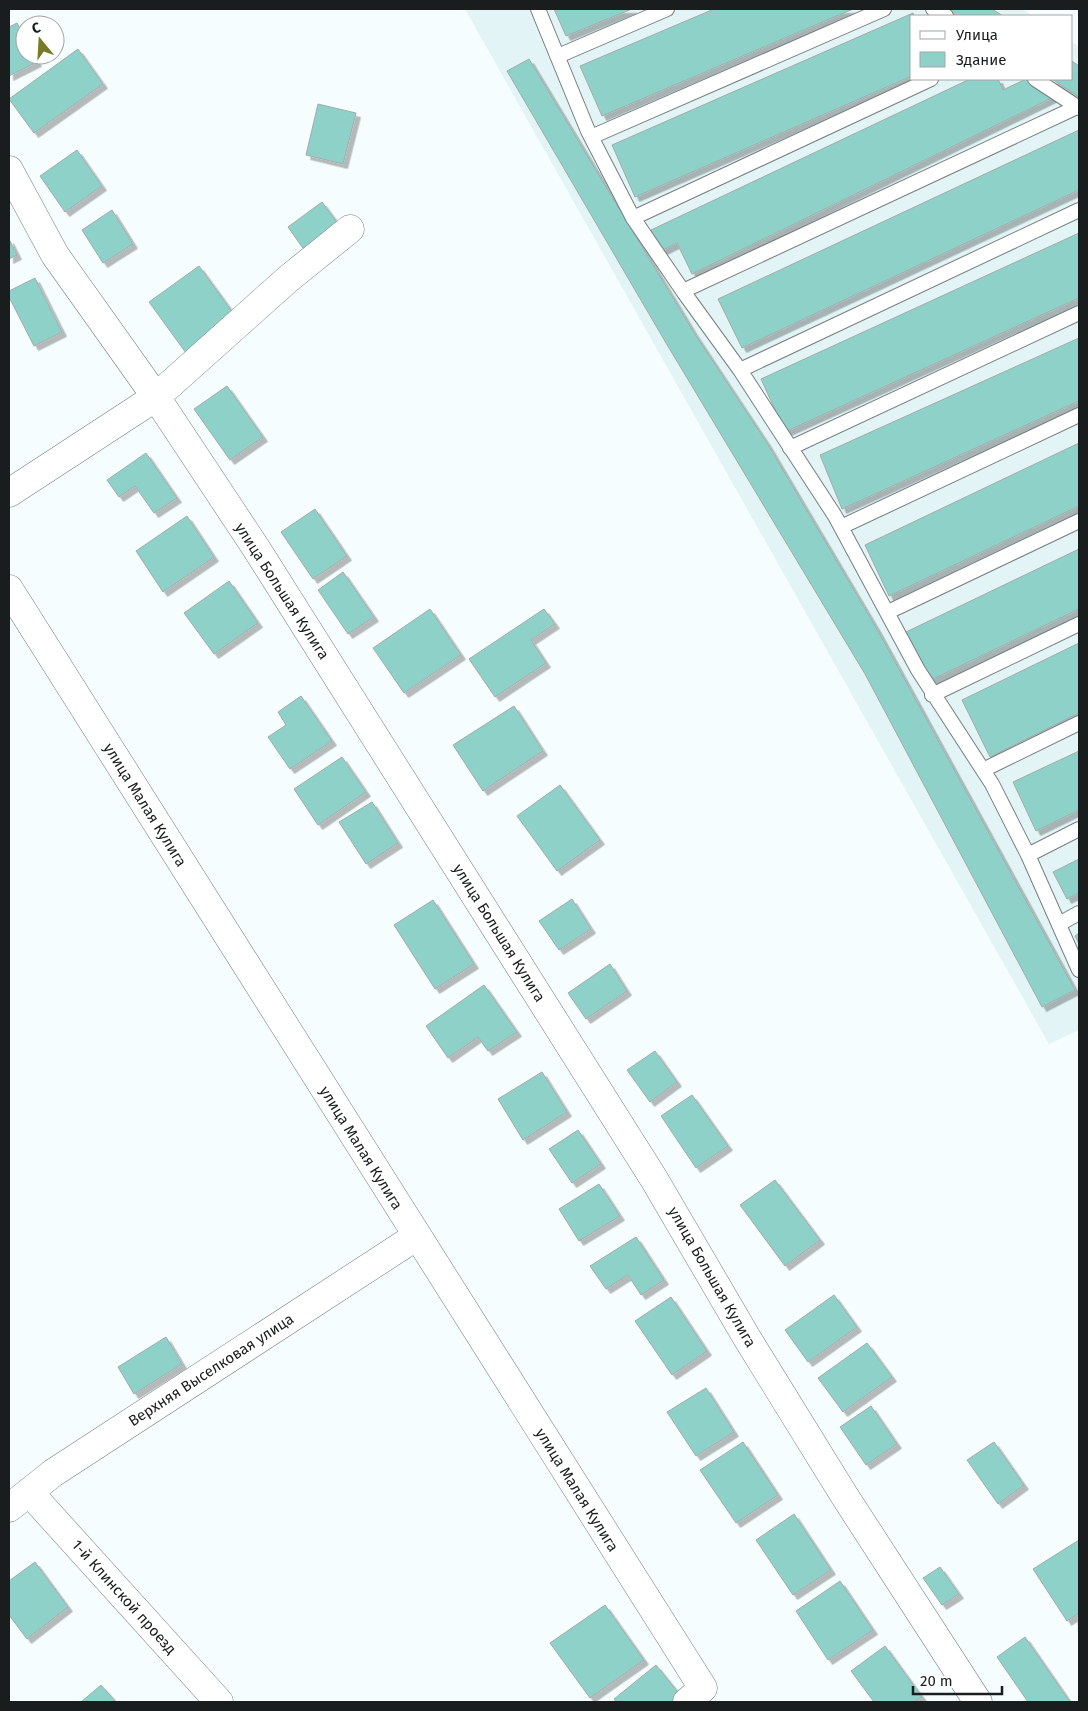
<svg xmlns="http://www.w3.org/2000/svg" width="1088" height="1711" font-family="'Fira Sans',sans-serif">
	<defs>
		<filter id="shadow"><feDropShadow dx="4.5" dy="4.5" stdDeviation="0" flood-color="#0004"/></filter>
	</defs>
	<rect width="100%" height="100%" fill="#f5fdfe"/>
	<path fill="#e2f4f6" d="M 465,9 L 1022,9 L 1033,16 L 912,16 L 912,79 L 1072,79 L 1072,42 L 1079,47 L 1079,1030 L 1049,1044 Z"/>
	<path fill="#8dd1c9" stroke="#a3abaa" filter="url(#shadow)" d="M 554,9 L 632,9 L 566,36 Z
		M 714,9 L 853,9 L 602,116 L 580,66 Z
		M 945,9 L 992,9 L 1003,16 L 957,16 Z
		M 913,13 L 914,16 L 912,16 L 912,76 L 635,197 L 612,145 Z
		M 17,23 L 25,38 L 25,55 L 33,55 L 37,62 L 9,76 L 9,27 Z
		M 78,49 L 103,84 L 34,133 L 9,99 Z
		M 529,59 L 693,331 L 767,443 L 877,629 L 1075,990 L 1042,1007 L 865,674 L 666,343 L 507,71 Z
		M 1072,61 L 1079,66 L 1079,97 L 1052,79 L 1072,79 Z
		M 970,79 L 998,79 L 1003,90 L 1026,79 L 1058,95 L 692,274 L 677,243 L 661,251 L 651,230 Z
		M 318,104 L 356,113 L 343,164 L 306,155 Z
		M 1079,130 L 1079,190 L 742,348 L 718,299 Z
		M 77,150 L 102,186 L 65,212 L 40,176 Z
		M 322,202 L 342,229 L 307,254 L 288,227 Z
		M 112,210 L 133,244 L 103,263 L 82,230 Z
		M 1079,233 L 1079,298 L 785,432 L 761,379 Z
		M 9,239 L 17,255 L 9,259 Z
		M 199,266 L 236,317 L 186,353 L 149,302 Z
		M 35,278 L 62,332 L 34,346 L 9,297 L 9,291 Z
		M 1079,338 L 1079,401 L 842,509 L 820,455 Z
		M 227,386 L 263,437 L 230,460 L 194,409 Z
		M 1079,443 L 1079,506 L 889,596 L 865,545 Z
		M 146,453 L 177,498 L 154,513 L 135,486 L 119,497 L 107,480 Z
		M 315,509 L 347,556 L 313,579 L 281,532 Z
		M 187,516 L 214,557 L 163,592 L 136,551 Z
		M 1079,549 L 1079,609 L 929,681 L 906,632 Z
		M 343,572 L 374,617 L 348,634 L 318,590 Z
		M 229,581 L 258,623 L 214,654 L 184,613 Z
		M 430,609 L 461,655 L 404,693 L 373,648 Z
		M 544,609 L 555,624 L 531,640 L 546,663 L 495,697 L 469,659 Z
		M 1079,643 L 1079,713 L 990,757 L 962,700 Z
		M 301,696 L 332,741 L 290,769 L 268,737 L 286,725 L 278,712 Z
		M 514,706 L 543,751 L 483,791 L 453,745 Z
		M 1079,751 L 1079,810 L 1036,831 L 1013,782 Z
		M 342,757 L 366,792 L 318,825 L 294,789 Z
		M 560,785 L 600,840 L 557,871 L 517,816 Z
		M 372,802 L 398,843 L 366,864 L 339,822 Z
		M 1079,859 L 1079,893 L 1067,899 L 1053,872 Z
		M 572,899 L 591,929 L 559,950 L 539,921 Z
		M 433,900 L 474,964 L 435,989 L 394,925 Z
		M 1079,933 L 1079,944 L 1075,936 Z
		M 610,964 L 627,991 L 586,1019 L 568,993 Z
		M 484,985 L 517,1032 L 488,1051 L 478,1037 L 448,1058 L 426,1026 Z
		M 655,1051 L 677,1082 L 650,1102 L 627,1070 Z
		M 542,1072 L 567,1112 L 523,1140 L 498,1099 Z
		M 692,1095 L 728,1146 L 696,1168 L 661,1116 Z
		M 578,1130 L 601,1164 L 572,1183 L 549,1149 Z
		M 775,1180 L 820,1240 L 785,1266 L 740,1205 Z
		M 599,1184 L 620,1216 L 579,1241 L 559,1209 Z
		M 636,1237 L 664,1280 L 641,1295 L 628,1275 L 606,1289 L 590,1266 Z
		M 834,1295 L 857,1327 L 808,1362 L 785,1330 Z
		M 671,1297 L 707,1351 L 672,1375 L 635,1321 Z
		M 166,1337 L 182,1364 L 134,1394 L 118,1367 Z
		M 867,1343 L 892,1377 L 843,1412 L 818,1378 Z
		M 706,1388 L 734,1432 L 696,1456 L 667,1412 Z
		M 871,1406 L 897,1444 L 866,1465 L 840,1427 Z
		M 743,1442 L 778,1495 L 736,1523 L 700,1470 Z
		M 994,1442 L 1024,1485 L 998,1504 L 967,1460 Z
		M 794,1514 L 831,1570 L 793,1595 L 756,1540 Z
		M 1079,1540 L 1079,1613 L 1067,1621 L 1033,1569 Z
		M 35,1562 L 68,1607 L 27,1639 L 9,1615 L 9,1581 Z
		M 940,1567 L 959,1594 L 942,1605 L 923,1578 Z
		M 840,1581 L 873,1630 L 828,1660 L 796,1611 Z
		M 605,1605 L 644,1660 L 590,1698 L 550,1643 Z
		M 1079,1613 L 1079,1657 L 1078,1614 Z
		M 1025,1637 L 1070,1702 L 1028,1702 L 997,1657 Z
		M 885,1646 L 922,1697 L 914,1702 L 874,1702 L 851,1671 Z
		M 656,1665 L 681,1696 L 673,1702 L 616,1702 L 614,1699 Z
		M 101,1685 L 116,1702 L 81,1702 Z"/>
	<g fill="none" stroke-linecap="round" stroke-linejoin="round">
		<g stroke="#777f7f" stroke-width="16">
			<path id="service" d="M 538,9 L 588,131 L 633,218 L 685,294 L 740,370 L 835,516 L 918,670 L 992,784 L 1028,855 L 1079,970
				M 933,9 L 946,16
				M 558,56 L 667,9
				M 1035,79 L 1079,108
				M 591,137 L 884,9
				M 633,218 L 931,79
				M 683,291 L 1077,107
				M 740,370 L 1079,210
				M 790,448 L 1079,313
				M 841,527 L 1079,415
				M 888,612 L 1079,521
				M 932,695 L 1079,624
				M 983,770 L 1079,723
				M 1028,855 L 1079,829
				M 1059,924 L 1079,913"/>
		</g>
		<g stroke="#777f7f" stroke-width="29">
			<path id="minor" d="M 9,170 L 55,255 L 156,397 L 256,548 L 654,1179 L 747,1338 L 844,1495 L 978,1702
				M 9,493 L 156,397 L 288,279 L 350,229
				M 9,589 L 703,1688 L 687,1702
				M 29,1492 L 219,1702
				M 9,1508 L 53,1473 L 417,1236"/>
		</g>
		<use href="#service" stroke="#fff" stroke-width="14"/>
		<use href="#minor" stroke="#fff" stroke-width="28"/>
	</g>
	<g text-anchor="middle" dominant-baseline="central" stroke-width="4" stroke-linejoin="round" paint-order="stroke">
		<g font-size="15" fill="#1a1d1d" stroke="#fff">
			<text transform="translate(282 591) rotate(57)">улица Большая Кулига</text>
			<text transform="translate(145 805) rotate(58)">улица Малая Кулига</text>
			<text transform="translate(499 933) rotate(58)">улица Большая Кулига</text>
			<text transform="translate(361 1148) rotate(58)">улица Малая Кулига</text>
			<text transform="translate(712 1277) rotate(60)">улица Большая Кулига</text>
			<text transform="translate(211 1370) rotate(-33)">Верхняя Выселковая улица</text>
			<text transform="translate(577 1490) rotate(58)">улица Малая Кулига</text>
			<text transform="translate(124 1597) rotate(48)">1-й Клинской проезд</text>
		</g>
	</g>
	<rect width="1088" height="1711" fill="none" stroke="#1a1d1d" stroke-width="20"/>
	<rect x="910" y="15" width="162" height="65" fill="#ffffff" stroke="#a3a5a5"/>
	<rect x="920" y="31" width="25" height="8" fill="#ffffff" stroke="#a3a5a5"/>
	<text x="956" y="40" font-size="15" fill="#1a1d1d">Улица</text>
	<rect x="920" y="52" width="25" height="15" fill="#8dd1c9" stroke="#a3a5a5"/>
	<text x="956" y="65" font-size="15" fill="#1a1d1d">Здание</text>
	<g transform="translate(40 40) rotate(342)"><circle r="24" fill="#ffffff" stroke="#a3a5a5"/>
	<path d="M0-4L9 19L0 12L-9 19Z" fill="#787b25"/>
	<text y="-8" font-size="14" font-weight="bold" text-anchor="middle" fill="#1a1d1d">С</text>
	</g>
	<path d="M913 1686v8h89v-8" fill="none" stroke="#1a1d1d" stroke-width="2.5"/>
	<text x="920" y="1686" font-size="15" fill="#1a1d1d" stroke="#ffffff" stroke-width="4" paint-order="stroke">20 m</text>
</svg>
